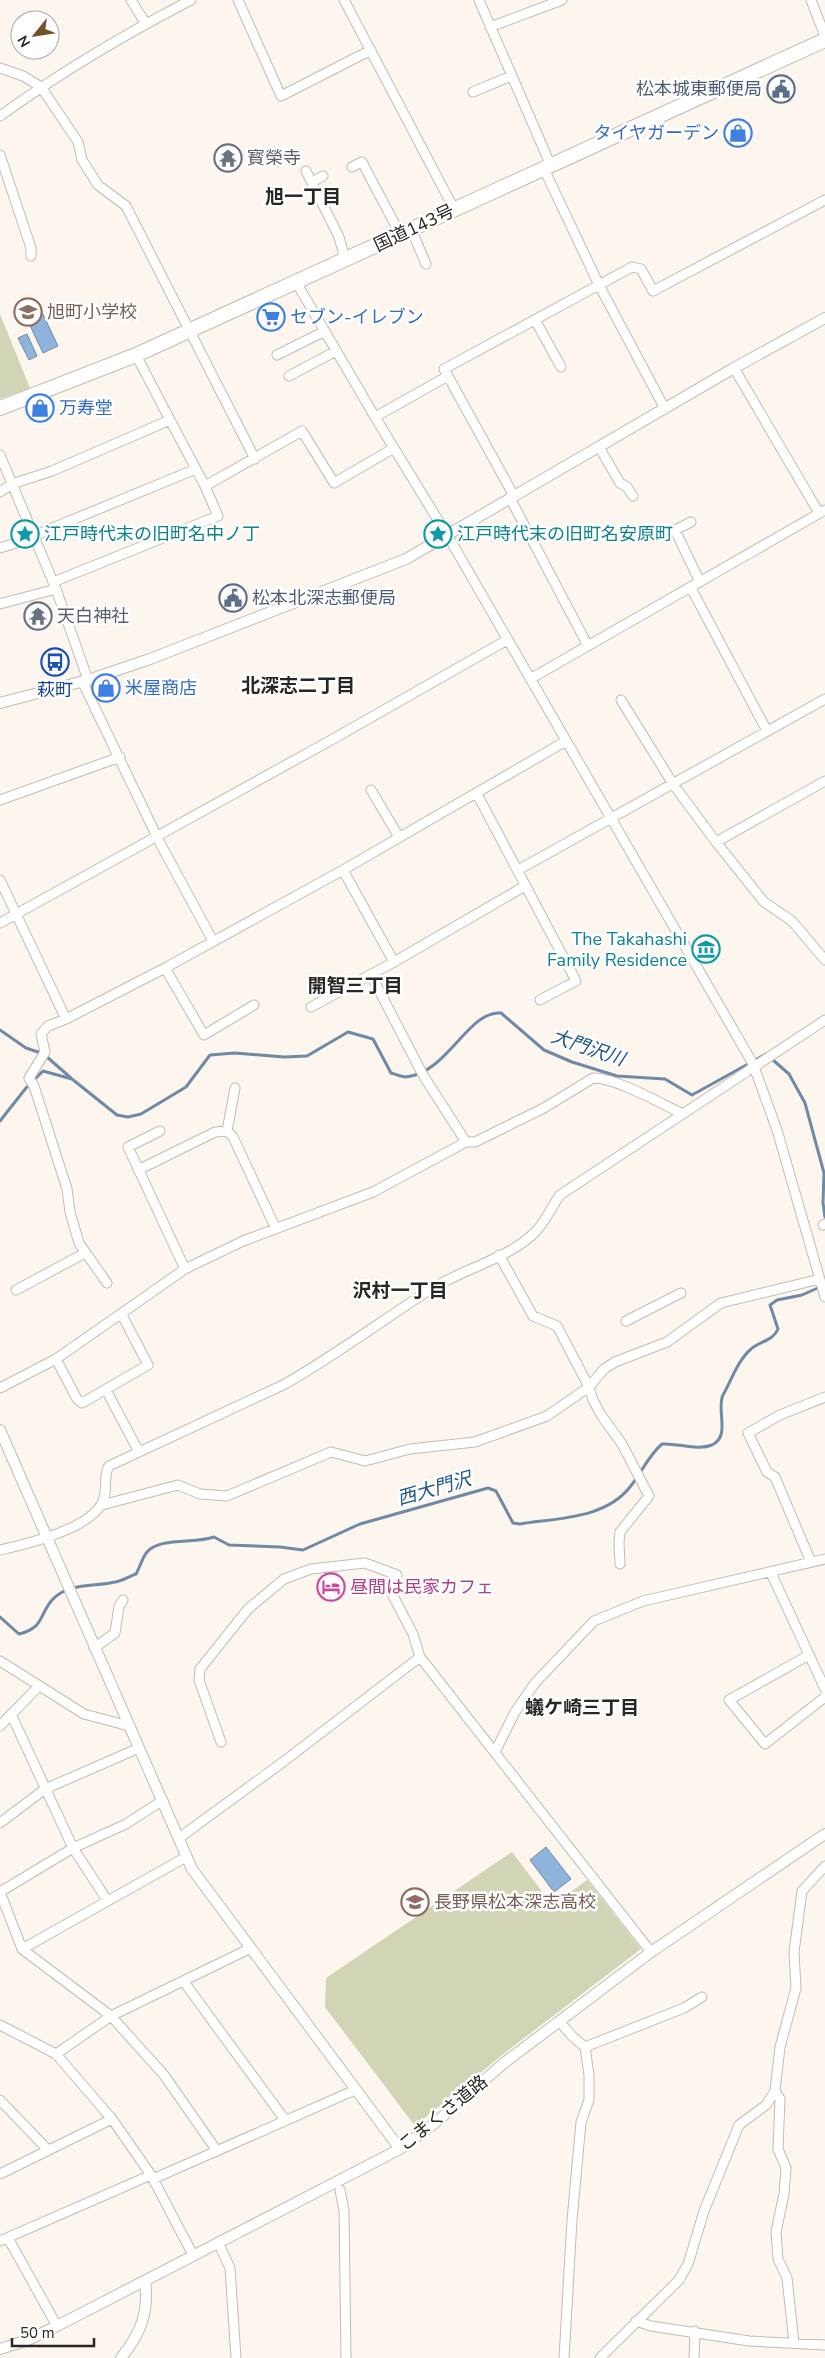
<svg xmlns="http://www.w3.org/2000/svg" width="825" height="2358" font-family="'Nunito Sans','Noto Sans JP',sans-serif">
	<rect width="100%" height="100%" fill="#fcf6ee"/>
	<path fill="#d1d5b5" d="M 0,314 L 30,388 L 0,399 Z
		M 512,1852 L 550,1902 L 558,1901 L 587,1880 L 641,1949 L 511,2048 L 415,2126 L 325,2007 L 326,1978 Z"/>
	<path fill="#8eb4dc" stroke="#708aa5" d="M 41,310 L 58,346 L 43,353 L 26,317 Z
		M 27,334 L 37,356 L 29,360 L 18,338 Z
		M 546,1847 L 571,1879 L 554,1892 L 530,1860 Z"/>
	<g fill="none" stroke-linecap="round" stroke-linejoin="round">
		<path stroke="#708aa5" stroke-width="3" d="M 0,1030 L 26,1048 L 41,1053
			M 47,1057 L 71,1078
			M 0,1121 L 26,1088 L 43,1071 L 72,1079 L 117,1115 L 128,1117 L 141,1114 L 186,1087 L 210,1055 L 235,1053 L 284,1057 L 307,1056 L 348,1032 L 373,1039 L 391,1073 C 395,1074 401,1077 406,1077 C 448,1073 468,1010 501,1013 L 544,1050 L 572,1062 L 617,1076 L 665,1079 L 692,1095 L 766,1054 L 789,1074 L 805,1103 L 824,1173 L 823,1203 L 825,1217
			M 0,1617 L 19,1634 C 44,1628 39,1615 52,1600 C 69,1582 94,1587 115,1582 C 122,1581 130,1576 136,1574 C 140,1567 142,1558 147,1552 C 160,1537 195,1544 214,1537 L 229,1545 L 280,1547 L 303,1550 L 360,1524 L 488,1488 L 496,1491 L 513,1523 L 520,1524 C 557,1518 605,1519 630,1487 C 642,1472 648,1456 662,1444 C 678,1443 698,1451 712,1445 C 731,1436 716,1410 723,1395 C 731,1381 738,1360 751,1349 C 760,1341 773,1341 778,1329 L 770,1305 L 777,1300 L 802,1295 L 820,1287"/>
		<g stroke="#c2bcb4" stroke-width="11">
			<path id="minor" d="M 131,0 L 146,24
				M 238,0 L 281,96 L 371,50
				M 344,0 L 454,209
				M 479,0 L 551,166
				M 811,0 L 825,36
				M 490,27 L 562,0
				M 0,68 L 23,76 L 41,87 L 78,142 L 82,160 L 98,185 L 126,206 L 255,459
				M 473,92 L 511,76
				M 0,116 C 60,73 125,34 191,0
				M 0,155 L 31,248 L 31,256
				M 352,167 L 362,162 L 400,234
				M 544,169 L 599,285 L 665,409
				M 306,171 L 339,237 L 345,259
				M 312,182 L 323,176
				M 411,229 L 426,264
				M 296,282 L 375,417 L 452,543 L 753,1064 L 777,1130 L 825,1297
				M 535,320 L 561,367
				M 277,355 L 325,331
				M 734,368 L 819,513
				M 289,376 L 336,351
				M 375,417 L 448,376
				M 599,447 L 620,483 L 627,487 L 633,496
				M 0,455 L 56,589 L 88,680
				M 205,486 L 302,431 L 334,483 L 394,448
				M 0,492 L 12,484 L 52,471 L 170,420 L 136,355
				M 514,496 L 444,369 L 632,267 L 641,269 L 653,291 L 825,200
				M 510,498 L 588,646
				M 691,522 L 675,530 L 700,582
				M 0,548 L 16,543 L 196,469
				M 53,582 L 218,516 L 205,486 L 170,420
				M 691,588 L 767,731
				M 0,604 L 56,589
				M 530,679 L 825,510
				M 82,681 L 160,843 L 213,941
				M 621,700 L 673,784 L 716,842 L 764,902 L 792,921 L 825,960
				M 371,790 L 399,837
				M 477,794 L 576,981 L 540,1000
				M 0,800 L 120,757
				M 716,842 L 825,781
				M 343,870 L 394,962
				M 518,870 L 825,699
				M 0,880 L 66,1019 L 165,968 L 343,870 L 566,741
				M 0,923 L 333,739 L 507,640
				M 165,968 L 204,1035 L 254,1005
				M 371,975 L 423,1075 L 466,1142
				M 311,1007 L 394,962 L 525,886
				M 66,1019 L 48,1026 L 41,1034 L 45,1052 L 29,1078 L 34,1086 L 67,1189 L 70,1212 L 79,1243 L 107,1283
				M 160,1131 L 128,1147 L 185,1269
				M 227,1131 L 235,1088
				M 138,1170 L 215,1132 L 227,1131 L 233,1137 L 276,1229
				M 823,1225 L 825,1224
				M 499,1255 L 533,1316 L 557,1326 L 589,1387 L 593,1400 L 601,1415 L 622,1444 L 649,1496 L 620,1532 L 619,1543 L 620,1564
				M 16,1290 L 85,1253
				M 626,1321 L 681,1293
				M 56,1359 L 77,1399 L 82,1403 L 148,1365 L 122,1315
				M 0,1388 L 56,1359 L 185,1269 L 243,1241 L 373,1192 L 466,1142 L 475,1142 L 544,1108 L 593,1078 C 614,1077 660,1103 681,1113
				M 106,1390 L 139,1452
				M 102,1505 L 178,1485 L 200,1494 L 227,1496 L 331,1452 L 365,1461 L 410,1449 L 475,1442 L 547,1416 L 589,1387 L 604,1369 L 615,1362 L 667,1342 L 721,1303 L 820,1279
				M 0,1550 C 27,1544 89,1529 102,1503 C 109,1491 102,1478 109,1466 L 285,1384 C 334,1356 380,1322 428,1291 C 459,1270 512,1258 537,1230 C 546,1220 552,1206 560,1195 L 825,1020
				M 811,1562 L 775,1477 L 767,1472 L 748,1433 L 780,1415 L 825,1397
				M 771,1573 L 825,1689
				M 94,1648 L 115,1633 L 119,1606 L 123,1600
				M 809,1655 L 729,1700 L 765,1744 L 825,1697
				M 0,1661 L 84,1714 L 129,1726
				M 11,1714 L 73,1848 L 107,1900
				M 0,1726 L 38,1687
				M 221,1742 L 199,1680 L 200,1669 L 248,1609 L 284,1579 L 311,1569 L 365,1563 L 397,1575 L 391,1592 L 413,1634 L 420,1657 L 651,1952
				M 495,1752 L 515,1712 L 535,1683 L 594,1621 L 643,1601 L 825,1559
				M 0,1823 L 45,1789 L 139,1748
				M 179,1838 L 283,1762 L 420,1657
				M 0,1892 L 22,1949 L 111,2016 L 164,2075 L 217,2151
				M 0,1892 L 73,1848 L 126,1824 L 163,1800
				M 22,1949 L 186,1857
				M 184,1982 L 285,2120
				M 559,2021 L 573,2037 L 585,2047 L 589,2075 L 589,2100 L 581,2122 L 572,2220 L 564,2358
				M 0,2025 L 56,2054 L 112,2119 L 151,2175 L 193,2255
				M 585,2047 L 684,2008 L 702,1997
				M 56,2054 L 111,2016 L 251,1948
				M 775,2091 L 780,2099 L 778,2149 L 786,2168 L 784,2194 L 776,2232 L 778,2259 L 787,2278 L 794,2343
				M 0,2100 L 48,2150
				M 0,2174 L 112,2119
				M 153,2179 L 355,2090
				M 340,2190 L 344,2211 L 346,2358
				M 8,2238 L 57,2326
				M 0,2241 L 151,2175
				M 218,2242 L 230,2268 L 236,2358
				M 636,2321 L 651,2326 L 749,2341 L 825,2345
				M 600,2358 L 679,2280 L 688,2264 L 704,2211 L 739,2125 L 766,2105 L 775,2091 L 780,2047 L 796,1988 L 794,1952 L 802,1891 L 825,1866
				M 694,2358 L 695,2331"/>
		</g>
		<g stroke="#c2bcb4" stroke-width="12">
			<path id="tertiary" d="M 0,703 L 88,680 L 150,659 L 406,559 L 734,368 L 825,318
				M 0,1430 L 192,1869 L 400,2149
				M 0,2349 L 28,2340 L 57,2326 L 400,2149 L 435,2123 L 504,2063 L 651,1952 L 825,1834
				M 121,2358 C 141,2333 149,2313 145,2281"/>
		</g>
		<g stroke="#c2bcb4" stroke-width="16">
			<path id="trunk" d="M 0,408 L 136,355 L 825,40"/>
		</g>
		<use href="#minor" stroke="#fff" stroke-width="9"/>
		<use href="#tertiary" stroke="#fff" stroke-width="10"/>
		<use href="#trunk" stroke="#fff" stroke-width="14"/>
	</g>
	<defs>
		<g id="civic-ring" transform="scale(1.4375)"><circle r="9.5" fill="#fff" stroke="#5c6f8a" stroke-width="1.5"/><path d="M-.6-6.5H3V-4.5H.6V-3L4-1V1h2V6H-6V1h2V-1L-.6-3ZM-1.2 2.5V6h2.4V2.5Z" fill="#5c6f8a"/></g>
		<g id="shop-ring" transform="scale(1.4375)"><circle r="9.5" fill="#fff" stroke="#3f7fe0" stroke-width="1.5"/><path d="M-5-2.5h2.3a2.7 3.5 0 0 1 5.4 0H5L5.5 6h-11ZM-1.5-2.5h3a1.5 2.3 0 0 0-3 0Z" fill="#3f7fe0"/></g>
		<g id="temple-ring" transform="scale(1.4375)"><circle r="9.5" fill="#fff" stroke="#6b7280" stroke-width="1.5"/><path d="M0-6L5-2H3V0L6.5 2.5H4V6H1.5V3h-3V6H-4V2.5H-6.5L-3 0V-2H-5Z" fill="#6b7280"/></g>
		<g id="school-ring" transform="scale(1.4375)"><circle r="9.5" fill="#fff" stroke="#8d6e63" stroke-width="1.5"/><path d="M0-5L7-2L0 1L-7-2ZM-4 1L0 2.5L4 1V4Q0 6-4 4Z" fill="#8d6e63"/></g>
		<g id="supermarket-ring" transform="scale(1.4375)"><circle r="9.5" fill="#fff" stroke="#3f7fe0" stroke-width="1.5"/><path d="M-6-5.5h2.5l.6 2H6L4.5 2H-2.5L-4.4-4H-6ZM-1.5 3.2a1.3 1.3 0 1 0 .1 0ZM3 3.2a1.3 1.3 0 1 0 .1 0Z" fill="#3f7fe0"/></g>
		<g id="sight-ring" transform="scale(1.4375)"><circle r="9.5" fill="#fff" stroke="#0f9aa8" stroke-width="1.5"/><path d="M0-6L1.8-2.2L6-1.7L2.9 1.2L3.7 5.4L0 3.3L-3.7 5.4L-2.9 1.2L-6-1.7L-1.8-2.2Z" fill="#0f9aa8"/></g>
		<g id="bus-ring" transform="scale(1.4375)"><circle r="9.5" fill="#fff" stroke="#1a4fb4" stroke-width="1.5"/><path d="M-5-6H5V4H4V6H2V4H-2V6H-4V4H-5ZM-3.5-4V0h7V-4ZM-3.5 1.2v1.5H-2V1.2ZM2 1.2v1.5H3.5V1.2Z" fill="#1a4fb4"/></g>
		<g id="museum-ring" transform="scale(1.4375)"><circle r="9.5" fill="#fff" stroke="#0f9aa8" stroke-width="1.5"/><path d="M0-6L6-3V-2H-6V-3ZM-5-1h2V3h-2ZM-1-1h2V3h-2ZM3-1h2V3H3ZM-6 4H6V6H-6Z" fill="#0f9aa8"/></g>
		<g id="hotel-ring" transform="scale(1.4375)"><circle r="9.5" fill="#fff" stroke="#d1479c" stroke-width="1.5"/><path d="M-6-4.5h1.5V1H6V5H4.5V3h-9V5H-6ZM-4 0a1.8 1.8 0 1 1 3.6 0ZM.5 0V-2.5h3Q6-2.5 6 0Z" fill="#d1479c"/></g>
	</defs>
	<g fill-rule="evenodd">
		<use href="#civic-ring" x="781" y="89"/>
		<use href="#shop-ring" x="738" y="133"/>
		<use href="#temple-ring" x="228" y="158"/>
		<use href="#school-ring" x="28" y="312"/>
		<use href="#supermarket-ring" x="271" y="317"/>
		<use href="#shop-ring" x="40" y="408"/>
		<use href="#sight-ring" x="25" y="534"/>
		<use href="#sight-ring" x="438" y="534"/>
		<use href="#civic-ring" x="233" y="598"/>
		<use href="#temple-ring" x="38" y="616"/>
		<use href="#bus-ring" x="55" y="662"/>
		<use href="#shop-ring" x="106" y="688"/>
		<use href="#museum-ring" x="706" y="949"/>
		<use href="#hotel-ring" x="331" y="1587"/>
		<use href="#school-ring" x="415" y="1902"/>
	</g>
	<g text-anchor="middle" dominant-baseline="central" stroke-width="5" stroke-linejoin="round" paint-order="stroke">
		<g font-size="18" fill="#4e5e75" stroke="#fff" text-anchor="end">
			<text x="762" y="89">松本城東郵便局</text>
			<text x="252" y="598" text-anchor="start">松本北深志郵便局</text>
		</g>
		<g font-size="18" fill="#366cbe" stroke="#fff" text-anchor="start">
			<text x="719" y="133" text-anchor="end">タイヤガーデン</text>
			<text x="290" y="317">セブン-イレブン</text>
			<text x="59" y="408">万寿堂</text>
			<text x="125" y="688">米屋商店</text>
		</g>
		<g font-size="18" fill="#5b616d" stroke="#fff" text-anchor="start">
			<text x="247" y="158">寳榮寺</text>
			<text x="57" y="616">天白神社</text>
		</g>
		<g font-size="18" fill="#292724" stroke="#fff">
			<text transform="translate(414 228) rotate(-25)">国道143号</text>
			<text transform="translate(443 2113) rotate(-39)">こまくさ道路</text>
		</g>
		<g font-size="18" fill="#785e54" stroke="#fff" text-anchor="start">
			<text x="47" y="312">旭町小学校</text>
			<text x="434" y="1902">長野県松本深志高校</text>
		</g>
		<g font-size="18" fill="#0d838f" stroke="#fff" text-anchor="start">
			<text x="44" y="534">江戸時代末の旧町名中ノ丁</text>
			<text x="457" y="534">江戸時代末の旧町名安原町</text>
			<text x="687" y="939" text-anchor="end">The Takahashi<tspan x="687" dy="21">Family Residence</tspan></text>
		</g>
		<g font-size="18" fill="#164399" stroke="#fff">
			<text x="55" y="690">萩町</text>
		</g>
		<g font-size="18" fill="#b23c85" stroke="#fff" text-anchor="start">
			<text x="350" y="1587">昼間は民家カフェ</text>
		</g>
		<g font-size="19" font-weight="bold" fill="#292724" stroke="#fff">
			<text x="303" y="197">旭一丁目</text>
			<text x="298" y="686">北深志二丁目</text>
			<text x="355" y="986">開智三丁目</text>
			<text x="400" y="1291">沢村一丁目</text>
			<text x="582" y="1708">蟻ケ崎三丁目</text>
		</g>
		<g font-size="19" font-style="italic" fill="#22588a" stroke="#fff">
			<text transform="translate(588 1048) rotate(19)">大門沢川</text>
			<text transform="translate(434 1489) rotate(-16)">西大門沢</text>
		</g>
	</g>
	<g transform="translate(35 35) rotate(240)"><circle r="24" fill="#ffffff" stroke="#a9a9a7"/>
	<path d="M0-4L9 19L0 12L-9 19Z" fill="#735129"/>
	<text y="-8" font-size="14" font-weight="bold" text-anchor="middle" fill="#292724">N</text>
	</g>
	<path d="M12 2338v8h82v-8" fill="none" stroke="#292724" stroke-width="2.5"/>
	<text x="20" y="2338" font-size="15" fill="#292724" stroke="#ffffff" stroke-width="4" paint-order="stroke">50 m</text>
</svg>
